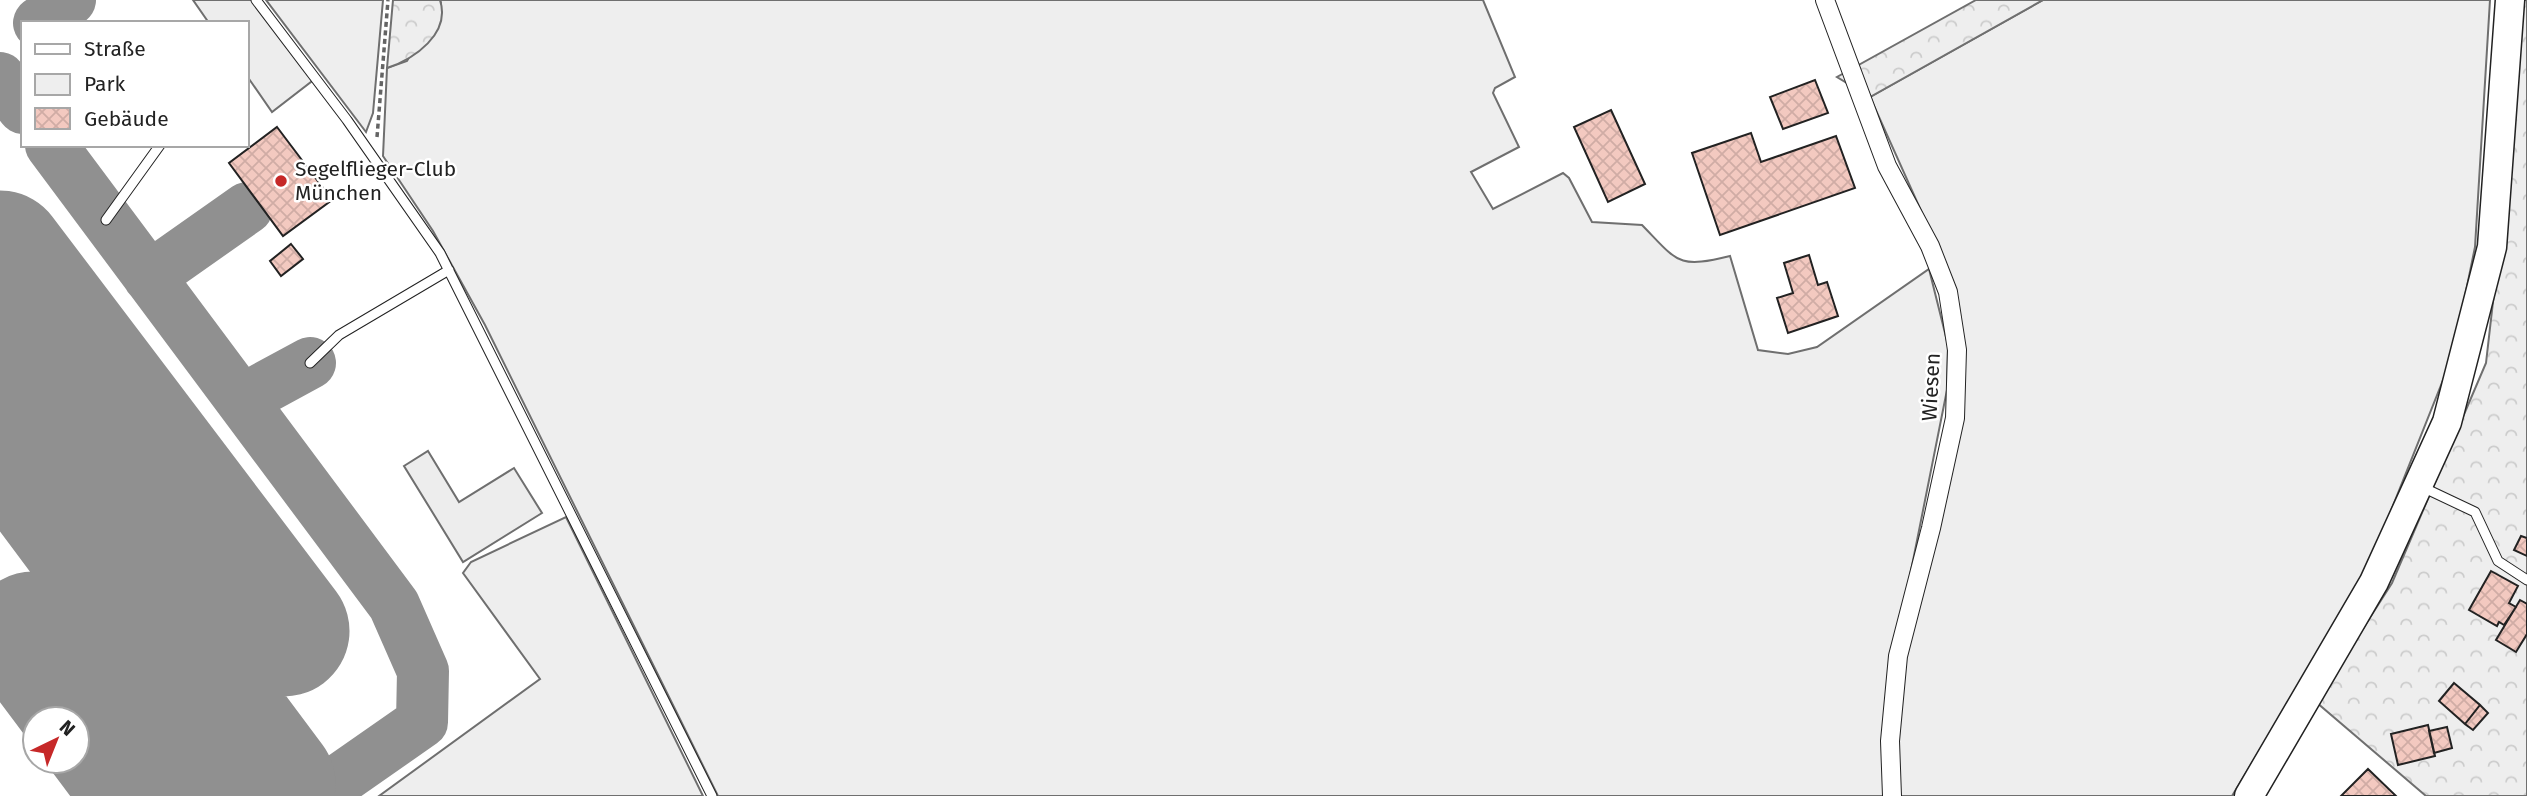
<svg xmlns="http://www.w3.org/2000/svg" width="2527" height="796" font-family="'Fira Sans',sans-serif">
	<defs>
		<pattern id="forest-crowns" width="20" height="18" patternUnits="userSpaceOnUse" patternTransform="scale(1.75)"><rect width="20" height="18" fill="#eee"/><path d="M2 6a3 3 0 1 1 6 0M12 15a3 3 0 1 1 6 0" fill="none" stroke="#ccc"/></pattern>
		<pattern id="building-cross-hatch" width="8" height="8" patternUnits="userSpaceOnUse" patternTransform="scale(1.75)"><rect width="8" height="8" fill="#f3c9c0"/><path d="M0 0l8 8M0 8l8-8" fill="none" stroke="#d0aca5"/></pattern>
	</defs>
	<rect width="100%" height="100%" fill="#fff"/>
	<path fill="#eee" stroke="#6f6f6f" stroke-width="2" d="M 266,0 L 383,0 L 373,113 L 366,132 Z
		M 440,0 L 1483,0 L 1515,77 L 1495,88 L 1493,93 L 1519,147 L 1471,172 L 1493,209 L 1563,173 L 1569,178 L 1592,222 L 1642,225 C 1678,262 1677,269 1730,256 L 1758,350 L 1788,354 L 1817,347 L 1929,269 L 1948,345 L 1947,390 L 1892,666 L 1885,796 L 718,796 L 485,325 L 433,231 L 383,156 L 387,68 L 407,61 L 441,3 Z
		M 2043,0 L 2490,0 L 2475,247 L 2453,355 L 2365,576 L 2232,796 L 1897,796 L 1894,749 L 1906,657 L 1958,419 L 1936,244 L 1870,97 Z
		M 566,517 L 703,796 L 379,796 L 540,679 L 463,573 L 471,562 Z"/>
	<path fill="url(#forest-crowns)" stroke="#6f6f6f" stroke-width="2" d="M 393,0 L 440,0 C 451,34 414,59 387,68 Z
		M 1976,0 L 2043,0 L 1870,97 L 1837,77 Z
		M 2523,0 L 2527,0 L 2527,796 L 2426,796 L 2316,702 L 2392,583 L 2486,363 L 2511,144 Z"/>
	<path fill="#ededed" stroke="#6f6f6f" stroke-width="2" d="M 193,0 L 256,0 L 316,78 L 272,112 L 247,76 L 247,23 L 209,23 Z
		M 428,451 L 459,502 L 514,468 L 542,513 L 463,562 L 404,466 Z"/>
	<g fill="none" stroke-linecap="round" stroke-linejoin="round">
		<path stroke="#909090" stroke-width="52" d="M 39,23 L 70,0
			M 0,78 L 23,108
			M 51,145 L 394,605 L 423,671 L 422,722 L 316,796
			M 149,277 L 247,208
			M 242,400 L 310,363
			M 270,784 L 282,796"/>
		<path stroke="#909090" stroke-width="131" d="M 0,256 L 284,631
			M 0,422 L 270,784
			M 33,637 L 152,796"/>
	</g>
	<path fill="url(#building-cross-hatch)" stroke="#222" stroke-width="2" d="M 1815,80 L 1828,113 L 1783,129 L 1770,97 Z
		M 1611,110 L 1645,184 L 1608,202 L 1574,127 Z
		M 277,127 L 332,200 L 283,236 L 229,163 Z
		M 1751,133 L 1761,162 L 1836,136 L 1855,188 L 1720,235 L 1692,153 Z
		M 291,244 L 303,259 L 281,276 L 270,261 Z
		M 1809,255 L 1818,285 L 1827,282 L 1838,316 L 1788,333 L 1777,298 L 1793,293 L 1784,263 Z
		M 2521,536 L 2527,538 L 2527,556 L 2514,550 Z
		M 2491,571 L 2518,586 L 2509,603 L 2516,607 L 2504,625 L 2499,622 L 2497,626 L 2469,610 Z
		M 2520,600 L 2527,604 L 2527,634 L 2516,652 L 2496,640 Z
		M 2454,683 L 2480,705 L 2465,724 L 2439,701 Z
		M 2480,705 L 2488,713 L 2473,730 L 2465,724 Z
		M 2428,725 L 2435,756 L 2398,765 L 2391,734 Z
		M 2447,727 L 2452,748 L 2434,753 L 2429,731 Z
		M 2368,769 L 2396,796 L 2341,796 Z"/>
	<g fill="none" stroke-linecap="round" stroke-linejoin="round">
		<g stroke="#222" stroke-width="11">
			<path id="service" d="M 256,0 L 347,120 L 440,253 L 712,796
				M 106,220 L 160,145
				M 310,363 L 339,335 L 449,270
				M 2420,486 L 2475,512 L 2498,561 L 2527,580"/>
		</g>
		<g stroke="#222" stroke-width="20">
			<path id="minor" d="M 1825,0 L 1887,166 L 1930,246 L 1948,292 L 1957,350 L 1955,418 L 1931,528 L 1898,656 L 1890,741 L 1892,796"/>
		</g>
		<g stroke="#222" stroke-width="31">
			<path id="primary" d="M 2249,796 L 2374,582 L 2447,422 L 2492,247 L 2510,0"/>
		</g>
		<path stroke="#646464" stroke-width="3.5" stroke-dasharray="5 3.5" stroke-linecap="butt" d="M 377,137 L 388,0"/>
		<use href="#service" stroke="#fff" stroke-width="9"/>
		<use href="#minor" stroke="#fff" stroke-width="18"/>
		<use href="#primary" stroke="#fff" stroke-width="28"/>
	</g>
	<circle fill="#c62828" stroke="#fff" stroke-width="2.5" cx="281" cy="181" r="7"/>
	<g text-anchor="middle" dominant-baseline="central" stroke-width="5" stroke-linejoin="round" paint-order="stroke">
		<g font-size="21" fill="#222" stroke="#fff" text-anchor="start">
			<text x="295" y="169">Segelflieger-Club<tspan x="295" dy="24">München</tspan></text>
		</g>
		<g font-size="21" fill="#222" stroke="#fff">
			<text transform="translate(1931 387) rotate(-87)">Wiesen</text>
		</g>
	</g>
	<rect x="21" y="21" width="228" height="126" fill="#ffffff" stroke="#a7a7a7" stroke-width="2"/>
	<rect x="35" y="44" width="35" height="10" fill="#ffffff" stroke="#a7a7a7" stroke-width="2"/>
	<text x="84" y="56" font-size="21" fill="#222222">Straße</text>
	<rect x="35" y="74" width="35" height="21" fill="#eeeeee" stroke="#a7a7a7" stroke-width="2"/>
	<text x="84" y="91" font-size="21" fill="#222222">Park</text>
	<rect x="35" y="108" width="35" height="21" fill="url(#building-cross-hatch)" stroke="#a7a7a7" stroke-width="2"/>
	<text x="84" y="126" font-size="21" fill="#222222">Gebäude</text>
	<g transform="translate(56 740) rotate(43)"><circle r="33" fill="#ffffff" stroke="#a7a7a7" stroke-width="2"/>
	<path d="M0-5L12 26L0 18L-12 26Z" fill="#c62828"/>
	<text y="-10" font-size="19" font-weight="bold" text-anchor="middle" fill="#222222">N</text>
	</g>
</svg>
